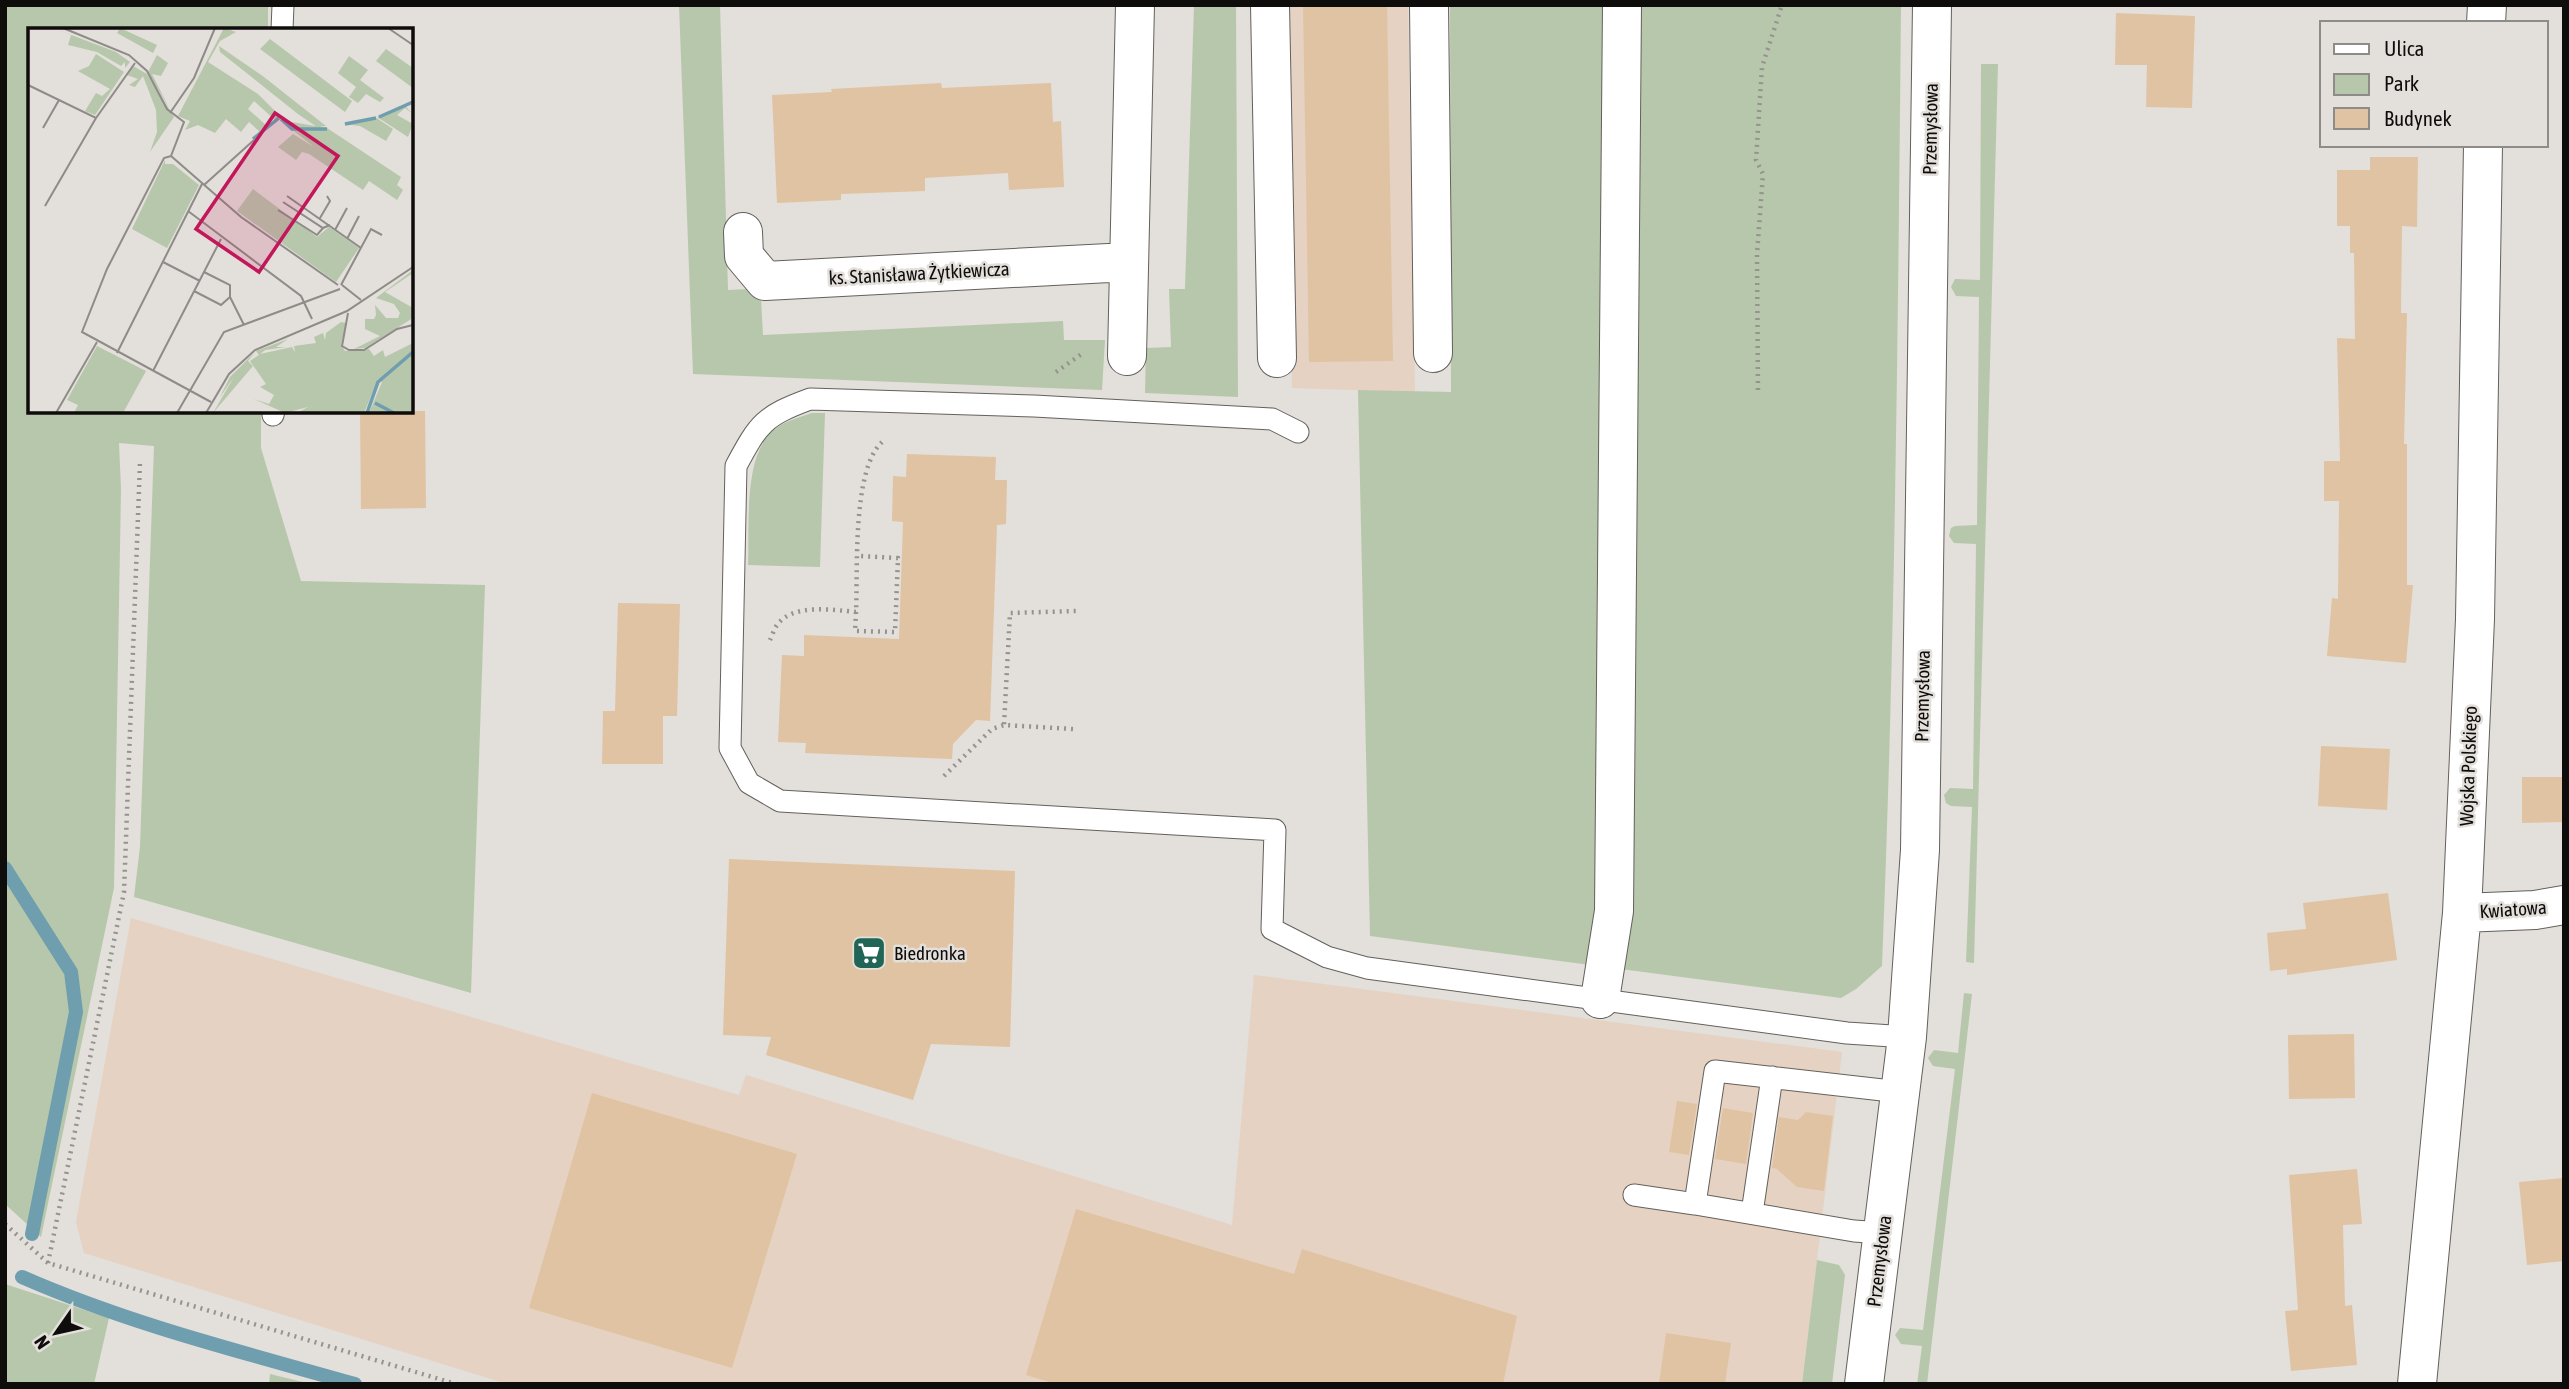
<svg xmlns="http://www.w3.org/2000/svg" width="2569" height="1389" font-family="'Asap Condensed',sans-serif">
	<rect width="100%" height="100%" fill="#e3dfda"/>
	<path fill="#e5d2c2" d="M 1288,5 L 1408,5 L 1415,392 L 1292,388 Z
		M 131,918 L 739,1095 L 746,1075 L 1232,1225 L 1254,975 L 1842,1052 L 1802,1384 L 507,1384 L 84,1253 L 76,1222 Z"/>
	<path fill="#b7c7ab" d="M 5,5 L 268,5 L 268,30 L 30,30 L 30,411 L 261,411 L 261,448 L 301,581 L 485,585 L 471,993 L 134,897 L 140,847 L 154,446 L 119,443 L 121,489 L 114,888 L 41,1237 L 5,1204 Z
		M 679,5 L 720,5 L 728,290 L 749,289 L 761,299 L 763,335 L 1063,321 L 1064,340 L 1105,340 L 1102,390 L 693,374 Z
		M 1194,5 L 1236,5 L 1238,397 L 1145,393 L 1146,348 L 1171,347 L 1169,289 L 1185,289 Z
		M 1450,5 L 1901,5 C 1898,326 1895,646 1882,966 L 1856,989 L 1841,998 L 1370,936 L 1358,390 L 1451,392 Z
		M 1981,64 L 1998,64 L 1974,963 L 1966,962 L 1972,807 L 1951,806 L 1946,803 L 1944,795 L 1950,788 L 1973,789 L 1976,544 L 1954,543 L 1949,536 L 1951,528 L 1955,526 L 1977,525 L 1979,297 L 1956,296 L 1951,287 L 1955,279 L 1980,280 Z
		M 812,413 L 825,413 L 820,567 L 748,565 C 750,527 742,452 776,428 C 786,421 800,417 812,413 Z
		M 1964,993 L 1972,994 L 1927,1384 L 1917,1384 L 1922,1346 L 1901,1344 L 1895,1335 L 1900,1328 L 1923,1330 L 1955,1069 L 1933,1066 L 1928,1058 L 1934,1050 L 1958,1053 Z
		M 1817,1260 L 1839,1265 L 1845,1275 L 1832,1384 L 1802,1384 Z
		M 5,1284 L 109,1318 L 94,1384 L 5,1384 Z
		M 270,1374 L 311,1384 L 269,1384 Z"/>
	<g fill="none" stroke-linecap="round" stroke-linejoin="round">
		<path stroke="#6f9eae" stroke-width="14" d="M 5,868 L 71,972 L 76,1012 L 32,1234
			M 22,1277 C 129,1324 242,1352 355,1384"/>
	</g>
	<path fill="#e0c3a2" d="M 1303,5 L 1387,5 L 1393,361 L 1309,362 Z
		M 2116,13 L 2195,16 L 2192,108 L 2146,107 L 2147,65 L 2115,65 Z
		M 941,83 L 942,88 L 1051,83 L 1053,122 L 1061,121 L 1064,187 L 1009,190 L 1008,173 L 925,178 L 925,191 L 841,194 L 841,200 L 777,203 L 772,95 L 832,92 L 831,89 Z
		M 2370,157 L 2418,157 L 2417,227 L 2402,226 L 2401,313 L 2407,313 L 2404,444 L 2407,444 L 2407,585 L 2413,585 L 2406,663 L 2327,656 L 2332,598 L 2338,599 L 2339,501 L 2324,501 L 2324,461 L 2340,461 L 2337,338 L 2355,339 L 2354,253 L 2350,253 L 2350,226 L 2337,226 L 2337,170 L 2370,170 Z
		M 360,411 L 425,411 L 426,508 L 361,509 Z
		M 907,454 L 996,457 L 995,480 L 1007,480 L 1006,524 L 997,525 L 990,721 L 976,720 L 953,744 L 952,759 L 805,753 L 806,743 L 778,742 L 782,655 L 804,656 L 804,635 L 899,639 L 903,522 L 892,521 L 893,476 L 906,477 Z
		M 618,603 L 680,604 L 677,716 L 663,716 L 663,764 L 602,764 L 603,711 L 615,711 Z
		M 2321,746 L 2390,749 L 2387,810 L 2318,806 Z
		M 2522,777 L 2564,777 L 2564,822 L 2522,823 Z
		M 729,859 L 1015,871 L 1010,1047 L 931,1044 L 913,1100 L 766,1055 L 771,1037 L 723,1035 Z
		M 2388,893 L 2397,960 L 2287,975 L 2287,969 L 2270,971 L 2267,933 L 2306,929 L 2303,903 Z
		M 2354,1034 L 2355,1098 L 2289,1099 L 2288,1035 Z
		M 592,1093 L 797,1154 L 732,1368 L 529,1308 Z
		M 1677,1101 L 1697,1104 L 1689,1155 L 1669,1152 Z
		M 1723,1108 L 1753,1113 L 1746,1164 L 1715,1159 Z
		M 1806,1112 L 1833,1116 L 1824,1191 L 1797,1187 L 1777,1169 L 1772,1168 L 1779,1117 L 1798,1120 Z
		M 2357,1169 L 2362,1224 L 2343,1225 L 2345,1306 L 2352,1305 L 2357,1365 L 2291,1371 L 2285,1311 L 2298,1310 L 2289,1175 Z
		M 2564,1178 L 2564,1261 L 2527,1265 L 2519,1182 Z
		M 1076,1209 L 1294,1274 L 1302,1249 L 1517,1316 L 1503,1384 L 1056,1384 L 1026,1375 Z
		M 1666,1333 L 1731,1343 L 1725,1384 L 1659,1384 Z"/>
	<g fill="none" stroke-linecap="round" stroke-linejoin="round">
		<g stroke="#64605c" stroke-width="23">
			<path id="lane" d="M 282,30 L 283,5
				M 273,415 L 274,411
				M 1298,432 L 1272,419 L 1034,406 L 810,399 C 764,416 759,423 736,466 L 730,748 L 749,783 L 780,801 L 1275,830 L 1272,929 L 1327,957 L 1367,968 L 1847,1033 L 1907,1037
				M 1634,1195 L 1695,1204
				M 1752,1213 L 1772,1077
				M 1883,1233 L 1854,1231 L 1695,1204 L 1715,1071 L 1900,1092"/>
		</g>
		<g stroke="#64605c" stroke-width="40">
			<path id="street" d="M 1270,5 L 1277,358
				M 1429,5 L 1433,353
				M 2486,23 L 2487,5
				M 743,232 L 744,256 L 765,281 L 1128,262
				M 1127,356 L 1135,5
				M 2462,913 L 2535,910 L 2564,905
				M 1600,999 L 1614,911 L 1622,5
				M 2417,1384 L 2462,913 L 2475,619 L 2483,145"/>
		</g>
		<g stroke="#64605c" stroke-width="40">
			<path id="secondary" d="M 1864,1384 L 1907,1037 L 1920,850 L 1932,5"/>
		</g>
		<path stroke="#96938f" stroke-width="4.5" stroke-dasharray="2 5" stroke-linecap="butt" d="M 1056,372 L 1083,353
			M 1758,390 L 1757,254 L 1763,174 L 1756,160 L 1762,67 L 1782,5
			M 856,612 L 855,631 L 895,632 L 898,558 L 859,556
			M 770,640 C 772,636 774,629 777,625 C 793,603 833,610 856,612 C 858,570 852,470 882,442
			M 1073,729 L 1004,725 L 1010,613 L 1076,611
			M 944,776 L 992,729 L 1004,725
			M 5,1224 L 48,1263 L 456,1384
			M 48,1263 L 124,892 L 140,462"/>
		<use href="#lane" stroke="#fff" stroke-width="21"/>
		<use href="#street" stroke="#fff" stroke-width="38"/>
		<use href="#secondary" stroke="#fff" stroke-width="38"/>
	</g>
	<defs>
		<g id="supermarket-square" transform="scale(1.75)"><rect x="-9" y="-9" width="18" height="18" rx="4" fill="#216556" stroke="#e3dfda"/><path d="M-6-5.5h2.5l.6 2H6L4.5 2H-2.5L-4.4-4H-6ZM-1.5 3.2a1.3 1.3 0 1 0 .1 0ZM3 3.2a1.3 1.3 0 1 0 .1 0Z" fill="#fff"/></g>
	</defs>
	<g fill-rule="evenodd">
		<use href="#supermarket-square" x="869" y="953"/>
	</g>
	<g text-anchor="middle" dominant-baseline="central" stroke-width="5" stroke-linejoin="round" paint-order="stroke">
		<g font-size="19" fill="#0f0d0c" stroke="#e3dfda">
			<text transform="translate(1930 129) rotate(-89)">Przemysłowa</text>
			<text transform="translate(919 273) rotate(-3)">ks. Stanisława Żytkiewicza</text>
			<text transform="translate(1922 696) rotate(-89)">Przemysłowa</text>
			<text transform="translate(2468 766) rotate(-88)">Wojska Polskiego</text>
			<text transform="translate(2513 909) rotate(-4)">Kwiatowa</text>
			<text transform="translate(1879 1261) rotate(-83)">Przemysłowa</text>
		</g>
		<g font-size="19" fill="#0f0d0c" stroke="#e3dfda" text-anchor="start">
			<text x="894" y="953">Biedronka</text>
		</g>
	</g>
	<g transform="translate(28 28)">
		<rect width="385" height="385" fill="#e3dfda"/>
		<path d="M 25,0 L 88,24 L 102,34 L 97,40 L 97,34 L 93,38 L 69,24 L 40,17 L 43,7 ZM 92,0 L 129,17 L 125,25 L 89,5 ZM 196,0 L 208,4 L 192,13 L 180,34 L 230,66 L 252,88 L 247,92 L 226,73 L 220,81 L 239,98 L 232,104 L 221,94 L 213,104 L 198,91 L 187,105 L 170,97 L 157,102 L 162,93 L 150,88 ZM 242,11 L 324,73 L 317,84 L 232,21 ZM 191,18 L 236,49 L 298,98 L 289,99 L 270,86 L 192,24 ZM 358,21 L 385,40 L 385,60 L 348,33 ZM 68,26 L 96,44 L 67,87 L 57,83 L 68,65 L 74,68 L 82,61 L 50,43 L 61,38 ZM 129,27 L 140,35 L 133,48 L 124,46 L 141,80 L 120,44 ZM 321,28 L 340,42 L 332,52 L 356,70 L 352,74 L 338,66 L 330,75 L 321,69 L 328,59 L 310,45 ZM 105,38 L 119,46 L 146,89 L 122,124 L 129,104 L 128,82 L 115,48 L 107,59 L 101,57 L 110,51 L 99,47 ZM 385,72 L 378,79 L 385,86 L 377,80 L 369,87 L 385,96 L 380,109 L 349,89 ZM 347,89 L 365,101 L 358,113 L 332,98 L 315,96 ZM 252,92 L 299,100 L 373,149 L 369,157 L 375,162 L 369,172 L 341,153 L 335,162 L 281,126 L 274,124 L 268,132 L 250,119 L 265,106 L 286,119 ZM 137,132 L 137,136 L 145,136 L 171,157 L 139,220 L 104,201 ZM 225,161 L 289,209 L 301,199 L 331,220 L 308,254 L 209,183 ZM 385,242 L 385,245 L 357,264 L 385,280 L 385,290 L 337,320 L 326,321 L 352,308 L 337,301 L 337,291 L 346,291 L 348,287 L 347,277 L 358,290 L 370,290 L 372,285 L 366,276 L 348,270 ZM 313,294 L 318,295 L 313,317 L 317,323 L 341,321 L 346,328 L 355,322 L 357,329 L 385,315 L 385,385 L 341,385 L 354,354 L 350,351 L 336,385 L 269,385 L 280,379 L 257,385 L 226,371 L 241,376 L 246,367 L 232,359 L 238,356 L 222,333 L 231,327 L 228,323 L 260,311 L 248,319 L 258,319 L 237,322 L 232,326 L 264,319 L 267,324 L 266,318 L 288,315 L 286,309 L 295,305 L 297,312 L 298,305 ZM 69,318 L 118,343 L 95,385 L 46,385 L 50,377 L 39,372 ZM 227,324 L 220,333 L 225,338 L 185,385 L 206,349 L 192,369 L 202,349 Z" fill="#b7c7ab"/>
		<path fill="none" stroke="#6f9eae" stroke-width="3.5" d="M 351,89 L 385,74M 253,91 L 264,101 L 299,101M 317,96 L 348,90M 225,111 L 251,90M 347,375 L 366,385M 339,385 L 350,354 L 385,324"/>
		<path fill="none" stroke="#8e8b88" stroke-width="2" d="M 35,0 L 101,27 L 119,43 L 139,81 L 156,94 L 143,128M 360,0 L 385,17M 0,57 L 68,90 L 107,35M 142,85 L 166,50 L 187,0M 15,100 L 31,72M 143,128 L 136,130 L 79,241 L 54,304 L 183,374M 143,128 L 213,189 L 310,257M 176,157 L 226,112M 259,168 L 333,220M 255,174 L 295,200 L 302,197M 17,178 L 68,90M 250,182 L 289,207 L 295,200M 160,183 L 273,268 L 284,291M 292,190 L 302,173 L 299,168M 307,202 L 319,180M 319,211 L 331,188M 135,234 L 172,253M 313,257 L 343,201 L 354,207M 314,257 L 333,272M 166,263 L 193,277 L 202,269 L 202,257 L 176,244M 202,269 L 216,297M 320,285 L 314,318 L 321,322 L 336,322 L 369,301 L 385,297M 89,325 L 174,156M 125,343 L 193,211M 28,385 L 69,314M 149,385 L 196,304 L 312,261M 178,385 L 201,346 L 227,322 L 319,283 L 385,239"/>
		<path fill="#c2185b" fill-opacity="0.15" stroke="#c2185b" stroke-width="3.5" d="M 247,85 L 310,128 L 231,244 L 168,201 Z"/>
		<rect width="385" height="385" fill="none" stroke="#0f0d0c" stroke-width="3.5"/>
	</g>
	<rect width="2569" height="1389" fill="none" stroke="#0f0d0c" stroke-width="14"/>
	<rect x="2320" y="21" width="228" height="126" fill="#e3dfda" stroke="#8e8b88" stroke-width="2"/>
	<rect x="2334" y="44" width="35" height="10" fill="#ffffff" stroke="#8e8b88" stroke-width="2"/>
	<text x="2384" y="56" font-size="21" fill="#0f0d0c">Ulica</text>
	<rect x="2334" y="74" width="35" height="21" fill="#b7c7ab" stroke="#8e8b88" stroke-width="2"/>
	<text x="2384" y="91" font-size="21" fill="#0f0d0c">Park</text>
	<rect x="2334" y="108" width="35" height="21" fill="#e0c3a2" stroke="#8e8b88" stroke-width="2"/>
	<text x="2384" y="126" font-size="21" fill="#0f0d0c">Budynek</text>
	<g transform="translate(56 1333) rotate(236)" stroke="#e3dfda" stroke-width="5" paint-order="stroke">
	<path d="M0-5L12 26L0 18L-12 26Z" fill="#0f0d0c"/>
	<text y="-10" font-size="19" font-weight="bold" text-anchor="middle" fill="#0f0d0c">N</text>
	</g>
</svg>
